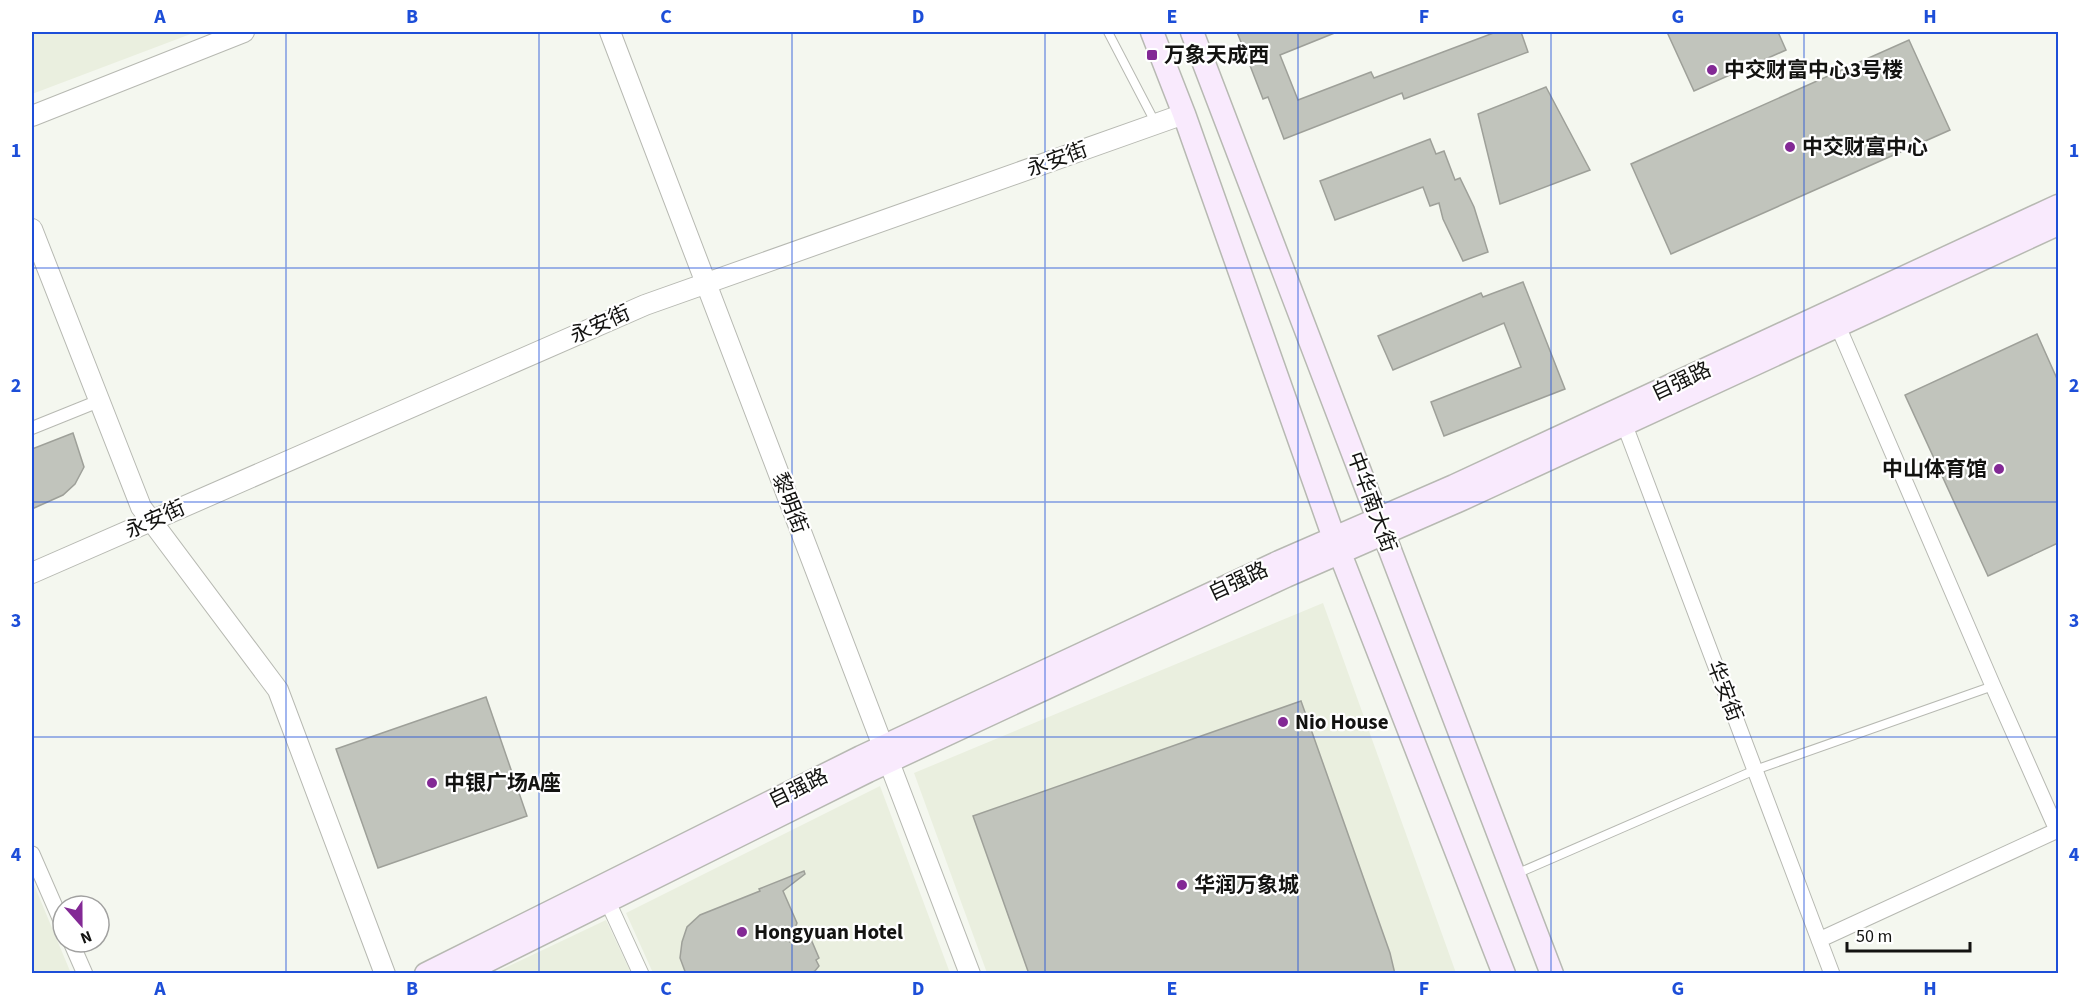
<svg xmlns="http://www.w3.org/2000/svg" width="2090" height="1005" font-family="'Source Sans 3','Noto Sans SC',sans-serif">
	<rect width="100%" height="100%" fill="#f4f7ef"/>
	<path fill="#eaefdf" d="M 32,32 L 196,32 L 32,94 Z
		M 1323,603 L 1456,973 L 987,973 L 914,773 Z
		M 880,786 L 950,973 L 653,973 L 626,913 Z
		M 32,880 L 70,971 L 71,973 L 32,973 Z
		M 606,920 L 631,973 L 494,973 Z"/>
	<path fill="#c1c4bc" stroke="#9ea099" stroke-width="1.5" d="M 1237,32 L 1337,32 L 1280,55 L 1298,100 L 1371,72 L 1374,78 L 1496,32 L 1521,32 L 1528,52 L 1404,99 L 1402,93 L 1284,139 L 1268,97 L 1263,99 Z
		M 1667,32 L 1778,32 L 1786,50 L 1694,91 Z
		M 1909,40 L 1950,130 L 1671,254 L 1631,164 Z
		M 1546,87 L 1590,170 L 1500,204 L 1478,114 Z
		M 1430,139 L 1436,154 L 1444,151 L 1455,180 L 1460,178 L 1474,207 L 1488,252 L 1463,261 L 1443,219 L 1439,203 L 1430,206 L 1423,187 L 1335,220 L 1320,181 Z
		M 1523,282 L 1565,389 L 1444,436 L 1431,402 L 1521,367 L 1504,323 L 1393,370 L 1378,336 L 1481,293 L 1483,297 Z
		M 2037,334 L 2058,381 L 2058,543 L 1988,576 L 1905,395 Z
		M 73,433 L 84,467 L 75,484 L 63,495 L 32,509 L 32,449 Z
		M 486,697 L 527,816 L 378,868 L 336,749 Z
		M 1301,701 L 1390,953 L 1395,974 L 1029,974 L 973,816 Z
		M 804,871 L 805,874 L 783,891 L 797,923 L 790,942 L 810,937 L 819,958 L 816,960 L 819,966 L 815,971 L 810,974 L 686,974 L 680,958 L 682,942 L 687,927 L 700,915 L 760,891 L 759,889 Z"/>
	<g fill="none" stroke-linecap="round" stroke-linejoin="round">
		<g stroke="#b7b9b2" stroke-width="10">
			<path id="service" d="M 1108,32 L 1156,124
				M 1516,874 L 1755,770 L 1993,686"/>
		</g>
		<g stroke="#b7b9b2" stroke-width="14">
			<path id="pedestrian" d="M 32,428 L 99,401"/>
		</g>
		<g stroke="#b7b9b2" stroke-width="17">
			<path id="minor" d="M 1834,317 L 1993,686 L 2057,830
				M 1622,418 L 1832,974
				M 32,854 L 63,925
				M 607,900 L 641,974
				M 1819,940 L 2058,830
				M 71,942 L 85,974"/>
		</g>
		<g stroke="#b7b9b2" stroke-width="22">
			<path id="tertiary" d="M 610,32 L 970,974
				M 32,116 L 244,32
				M 32,229 L 141,507 L 278,690 L 385,974
				M 32,573 L 645,305 L 1184,114"/>
		</g>
		<g stroke="#b7b9b2" stroke-width="25">
			<path id="secondary" d="M 1152,32 L 1184,114 L 1334,538 L 1504,974
				M 1192,32 L 1552,974
				M 426,974 L 861,757 L 1279,562 L 1454,486 L 2058,206
				M 461,974 L 868,771 L 1286,576 L 1460,500 L 2058,224"/>
		</g>
		<use href="#service" stroke="#fff" stroke-width="8"/>
		<use href="#pedestrian" stroke="#fff" stroke-width="12"/>
		<use href="#minor" stroke="#fff" stroke-width="15"/>
		<use href="#tertiary" stroke="#fff" stroke-width="20"/>
		<use href="#secondary" stroke="#f9eafd" stroke-width="22"/>
	</g>
	<path fill="none" stroke="#1d4ed8" stroke-width="1.5" stroke-opacity="0.55" d="M 286,32 L 286,974M 539,32 L 539,974M 792,32 L 792,974M 1045,32 L 1045,974M 1298,32 L 1298,974M 1551,32 L 1551,974M 1804,32 L 1804,974M 32,268 L 2058,268M 32,502 L 2058,502M 32,737 L 2058,737"/>
	<g fill="#832995" stroke="#fff" stroke-width="2">
		<rect x="1146" y="49" width="12" height="12" rx="3"/>
		<circle cx="1712" cy="70" r="6"/>
		<circle cx="1790" cy="147" r="6"/>
		<circle cx="1999" cy="469" r="6"/>
		<circle cx="1283" cy="722" r="6"/>
		<circle cx="432" cy="783" r="6"/>
		<circle cx="1182" cy="885" r="6"/>
		<circle cx="742" cy="932" r="6"/>
	</g>
	<g text-anchor="middle" dominant-baseline="central" stroke-width="4.5" stroke-linejoin="round" paint-order="stroke">
		<g font-size="21" font-weight="bold" fill="#131311" stroke="#fff" text-anchor="start">
			<text x="1164" y="55">万象天成西</text>
			<text x="1724" y="70">中交财富中心3号楼</text>
			<text x="1802" y="147">中交财富中心</text>
			<text x="1987" y="469" text-anchor="end">中山体育馆</text>
			<text x="1295" y="722">Nio House</text>
			<text x="444" y="783">中银广场A座</text>
			<text x="1194" y="885">华润万象城</text>
			<text x="754" y="932">Hongyuan Hotel</text>
		</g>
		<g font-size="21" fill="#131311" stroke="#fff">
			<text transform="translate(1057 159) rotate(-20)">永安街</text>
			<text transform="translate(600 324) rotate(-24)">永安街</text>
			<text transform="translate(1681 381) rotate(-25)">自强路</text>
			<text transform="translate(1372 502) rotate(70)">中华南大街</text>
			<text transform="translate(790 503) rotate(69)">黎明街</text>
			<text transform="translate(155 519) rotate(-24)">永安街</text>
			<text transform="translate(1238 581) rotate(-25)">自强路</text>
			<text transform="translate(1725 691) rotate(69)">华安街</text>
			<text transform="translate(798 788) rotate(-26)">自强路</text>
		</g>
	</g>
	<rect width="2090" height="1005" fill="none" stroke="#ffffff" stroke-width="66"/>
	<g transform="translate(81 924) rotate(159)"><circle r="28" fill="#ffffff" stroke="#a1a1a0" stroke-width="1.5"/>
	<path d="M0-4.5L10 22L0 15L-10 22Z" fill="#832995"/>
	<text y="-9" font-size="16" font-weight="bold" text-anchor="middle" fill="#131311">N</text>
	</g>
	<path d="M1847 942v9h123v-9" fill="none" stroke="#131311" stroke-width="3"/>
	<text x="1856" y="942" font-size="18" fill="#131311" stroke="#ffffff" stroke-width="4.5" paint-order="stroke">50 m</text>
	<rect x="33" y="33" width="2024" height="939" fill="none" stroke="#1d4ed8" stroke-width="2"/>
	<g font-size="20" text-anchor="middle" font-weight="bold" fill="#1d4ed8">
		<text x="160" y="23">A</text>
		<text x="412" y="23">B</text>
		<text x="666" y="23">C</text>
		<text x="918" y="23">D</text>
		<text x="1172" y="23">E</text>
		<text x="1424" y="23">F</text>
		<text x="1678" y="23">G</text>
		<text x="1930" y="23">H</text>
		<text x="16" y="157">1</text>
		<text x="2074" y="157">1</text>
		<text x="16" y="392">2</text>
		<text x="2074" y="392">2</text>
		<text x="16" y="627">3</text>
		<text x="2074" y="627">3</text>
		<text x="16" y="861">4</text>
		<text x="2074" y="861">4</text>
		<text x="160" y="995">A</text>
		<text x="412" y="995">B</text>
		<text x="666" y="995">C</text>
		<text x="918" y="995">D</text>
		<text x="1172" y="995">E</text>
		<text x="1424" y="995">F</text>
		<text x="1678" y="995">G</text>
		<text x="1930" y="995">H</text>
	</g>
</svg>
